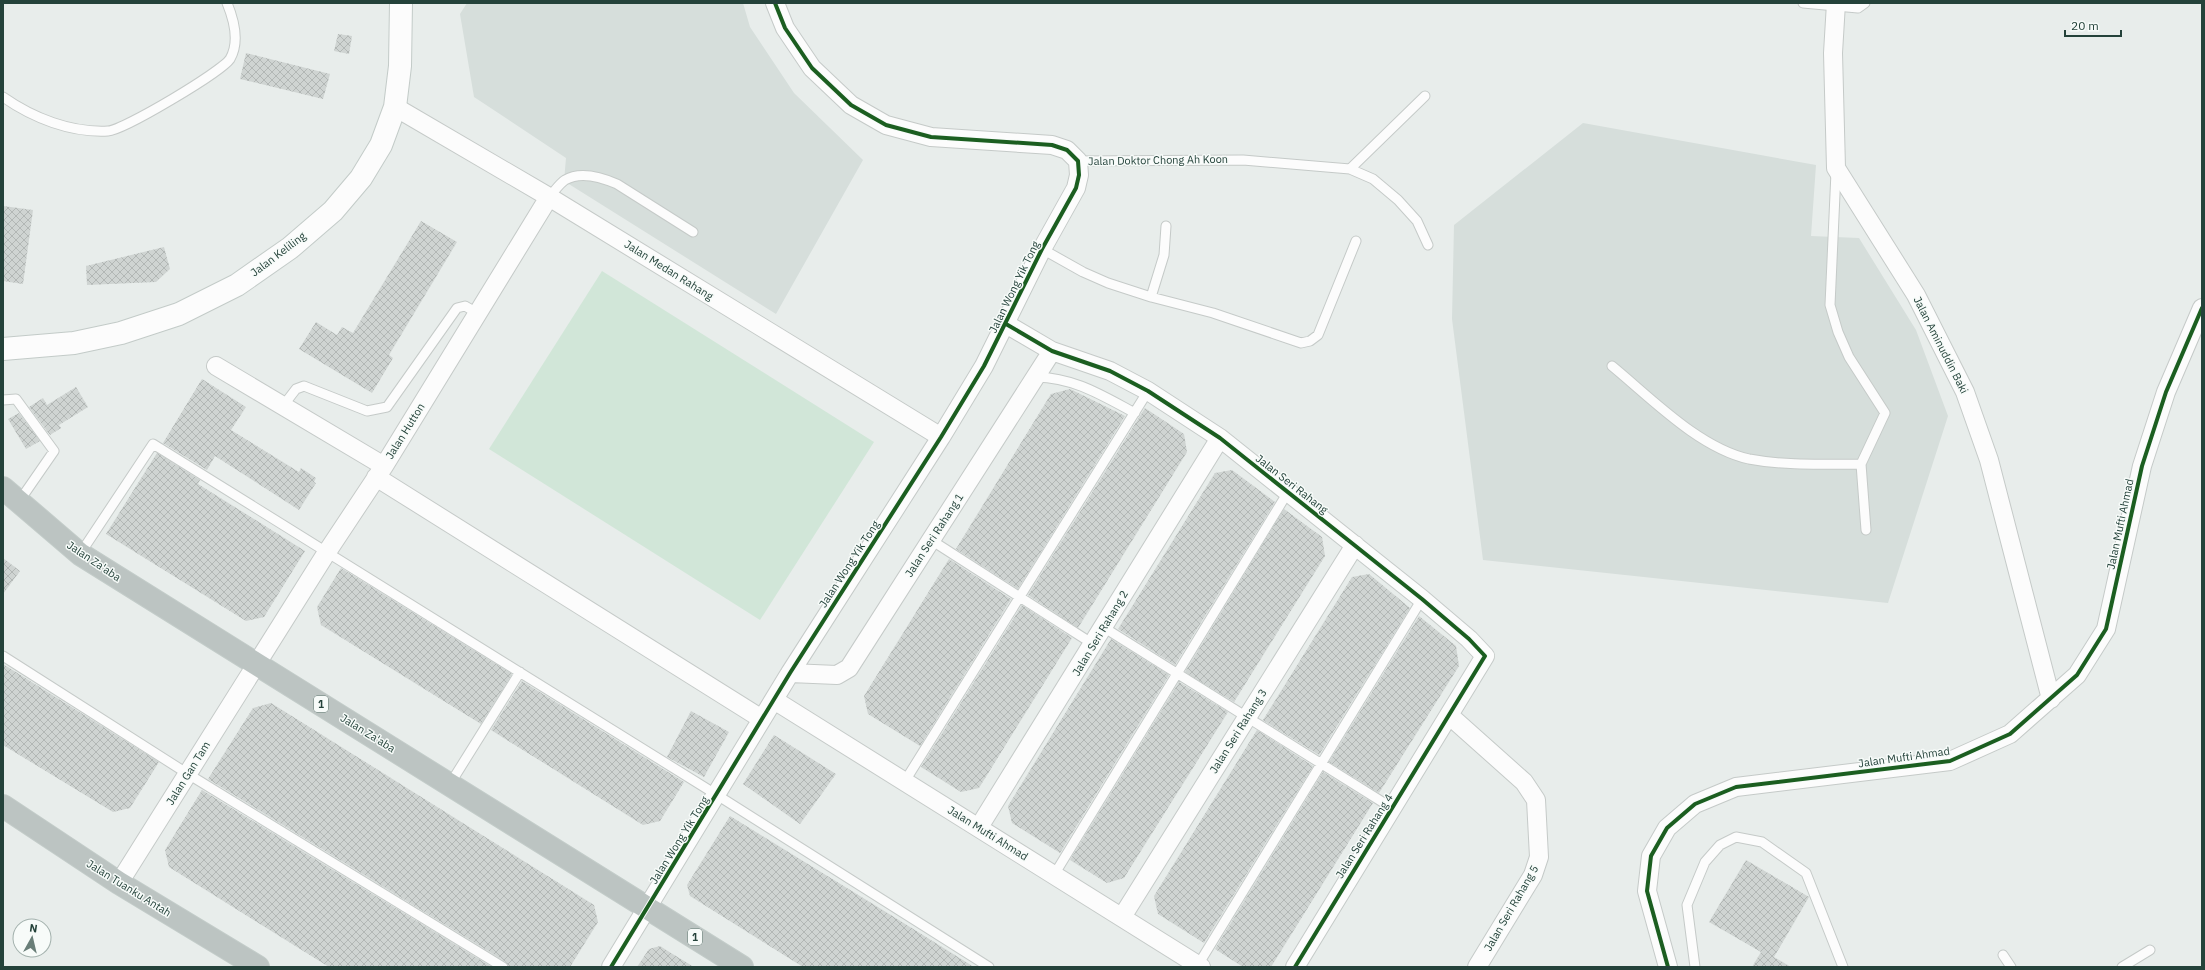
<svg xmlns="http://www.w3.org/2000/svg" width="2205" height="970" font-family="'IBM Plex Sans',sans-serif">
	<defs>
		<pattern id="building-cross-hatch" width="8" height="8" patternUnits="userSpaceOnUse"><rect width="8" height="8" fill="#cfd4d2"/><path d="M0 0l8 8M0 8l8-8" fill="none" stroke="#b2b7b5"/></pattern>
	</defs>
	<rect width="100%" height="100%" fill="#e8edeb"/>
	<path fill="#d6dedb" d="M 467,3 L 743,3 L 750,27 L 794,93 L 863,160 L 776,314 L 564,181 L 566,158 L 474,97 L 460,14 Z
		M 1583,123 L 1816,165 L 1811,236 L 1859,238 L 1916,330 L 1948,416 L 1888,603 L 1483,560 L 1452,319 L 1454,225 Z"/>
	<path fill="#d1e6d8" d="M 602,271 L 874,442 L 760,620 L 489,449 Z"/>
	<path fill="url(#building-cross-hatch)" d="M 338,34 L 352,36 L 349,54 L 334,51 Z
		M 246,53 L 330,74 L 323,99 L 240,79 Z
		M 3,206 L 33,210 L 23,284 L 3,281 Z
		M 421,221 L 457,242 L 389,355 L 393,358 L 372,393 L 299,349 L 316,322 L 337,335 L 342,327 L 353,333 Z
		M 164,247 L 170,269 L 156,282 L 87,285 L 86,266 Z
		M 202,379 L 246,407 L 231,430 L 299,472 L 301,468 L 316,478 L 314,482 L 316,483 L 299,510 L 215,456 L 207,470 L 163,443 Z
		M 76,387 L 88,407 L 59,425 L 61,428 L 50,435 L 29,407 L 43,398 L 47,405 Z
		M 1070,389 L 1125,416 L 1018,589 L 956,549 L 1051,394 Z
		M 1145,408 L 1184,434 L 1187,452 L 1078,628 L 1028,595 Z
		M 19,413 L 40,441 L 26,449 L 8,419 Z
		M 157,453 L 200,480 L 198,484 L 305,551 L 264,617 L 246,621 L 106,534 Z
		M 1232,470 L 1275,502 L 1175,665 L 1118,629 L 1215,473 Z
		M 1284,509 L 1322,537 L 1325,556 L 1234,702 L 1185,672 Z
		M 3,558 L 20,571 L 3,594 Z
		M 949,559 L 1011,599 L 920,746 L 868,714 L 864,696 Z
		M 341,568 L 512,674 L 481,724 L 321,625 L 317,607 Z
		M 1369,574 L 1410,608 L 1319,755 L 1263,720 L 1352,577 Z
		M 1022,605 L 1072,638 L 979,788 L 961,792 L 921,767 Z
		M 1419,616 L 1456,646 L 1459,666 L 1379,793 L 1329,762 Z
		M 1111,639 L 1169,675 L 1060,853 L 1012,823 L 1008,806 Z
		M 3,664 L 159,762 L 130,808 L 113,812 L 3,745 Z
		M 522,681 L 684,782 L 660,821 L 643,825 L 491,730 Z
		M 1179,682 L 1228,712 L 1124,878 L 1107,883 L 1070,860 Z
		M 271,703 L 594,905 L 598,922 L 570,967 L 509,967 L 506,962 L 208,779 L 253,708 Z
		M 691,711 L 729,732 L 704,777 L 667,757 Z
		M 1257,730 L 1313,766 L 1204,943 L 1158,914 L 1154,896 Z
		M 774,735 L 836,774 L 800,824 L 743,784 Z
		M 1323,772 L 1373,803 L 1271,967 L 1243,967 L 1215,949 Z
		M 202,790 L 492,967 L 329,967 L 169,867 L 165,850 Z
		M 730,816 L 894,917 L 974,967 L 803,967 L 690,896 L 687,885 Z
		M 1746,860 L 1809,897 L 1774,957 L 1791,967 L 1752,967 L 1761,952 L 1709,922 Z
		M 660,946 L 671,953 L 694,967 L 637,967 L 649,949 Z"/>
	<g fill="none" stroke-linecap="round" stroke-linejoin="round">
		<g stroke="#c5cac8" stroke-width="11">
			<path id="lane" d="M 1803,3 L 1858,8 L 1865,3
				M 3,97 C 33,118 71,133 108,131 C 124,130 221,72 230,59 C 240,42 234,20 227,3
				M 1078,161 L 1243,160 L 1350,169 L 1373,179 L 1398,200 L 1417,221 L 1428,245
				M 1350,169 L 1425,96
				M 1836,172 L 1830,305 L 1838,332 L 1849,357 L 1885,413 L 1861,464 L 1866,530
				M 549,197 C 554,192 559,184 565,180 C 580,171 601,177 617,184 L 693,232
				M 1042,249 L 1083,272 L 1108,283 L 1151,297 L 1213,313 L 1301,343 L 1310,341 L 1318,335 L 1356,241
				M 1151,297 L 1164,255 L 1166,226
				M 1612,366 C 1651,398 1699,448 1749,459 C 1786,466 1824,464 1861,464
				M 1036,377 C 1075,378 1101,395 1135,413
				M 3,400 L 16,399 L 54,451 L 18,503
				M 283,406 L 296,389 L 304,386 L 367,411 L 387,407 L 457,308 L 465,306 L 479,314
				M 931,540 L 1093,644
				M 80,554 L 153,444 L 717,795 L 989,967
				M 1103,627 L 1392,808
				M 3,656 L 188,774 L 503,967
				M 905,781 L 1148,391
				M 450,784 L 520,672
				M 1054,875 L 1288,492
				M 2003,955 L 2011,967
				M 1198,965 L 1422,599
				M 1695,967 L 1687,905 L 1705,862 L 1720,845 L 1736,837 L 1762,842 L 1806,873 L 1843,967
				M 2122,967 L 2150,950"/>
		</g>
		<g stroke="#c5cac8" stroke-width="20">
			<path id="street" d="M 1836,3 L 1833,53 L 1836,168 L 1916,295 L 1965,392 L 1989,460 L 2051,699
				M 395,107 L 549,197 L 941,437
				M 1006,324 L 1052,351 L 1110,371 L 1148,391 L 1220,438 L 1422,599 L 1469,639 L 1485,656 L 1295,967
				M 216,366 L 384,466
				M 376,477 L 762,719
				M 790,673 L 837,675 L 849,668 L 1052,351
				M 774,700 L 1201,967
				M 1450,716 L 1524,782 L 1536,800 L 1539,857 L 1533,875 L 1477,967
				M 979,827 L 1220,438
				M 119,883 L 327,552 L 384,466 L 549,197
				M 1122,917 L 1355,545
				M 611,967 L 790,673 L 941,437 L 984,366 L 1042,249 L 1076,188 L 1079,175 L 1078,161 L 1067,150 L 1052,145 L 931,137 L 886,125 L 851,105 L 812,68 L 785,28 L 775,3
				M 1668,967 L 1647,891 L 1651,856 L 1667,828 L 1695,804 L 1736,787 L 1950,761 L 2010,734 L 2077,675 L 2106,629 L 2142,466 L 2166,392 L 2202,308"/>
		</g>
		<g stroke="#c3cbc8" stroke-width="24">
			<path id="secondary" d="M 3,349 L 74,343 L 121,333 L 179,314 L 237,285 L 290,248 L 333,211 L 361,178 L 381,145 L 395,107 L 400,66 L 401,3"/>
		</g>
		<g stroke="#c3ccc9" stroke-width="24">
			<path id="highway" d="M 3,488 L 80,554 L 742,967
				M 3,806 L 119,883 L 258,967"/>
		</g>
		<use href="#lane" stroke="#fcfcfc" stroke-width="9"/>
		<use href="#street" stroke="#fcfcfc" stroke-width="18"/>
		<use href="#secondary" stroke="#fcfcfc" stroke-width="22"/>
		<use href="#highway" stroke="#bcc4c2" stroke-width="22"/>
		<g stroke="#f7fbf9" stroke-width="6">
			<path id="cycleway" d="M 1006,324 L 1052,351 L 1110,371 L 1148,391 L 1220,438 L 1422,599 L 1469,639 L 1485,656 L 1295,967
				M 611,967 L 790,673 L 941,437 L 984,366 L 1042,249 L 1076,188 L 1079,175 L 1078,161 L 1067,150 L 1052,145 L 931,137 L 886,125 L 851,105 L 812,68 L 785,28 L 775,3
				M 1668,967 L 1647,891 L 1651,856 L 1667,828 L 1695,804 L 1736,787 L 1950,761 L 2010,734 L 2077,675 L 2106,629 L 2142,466 L 2166,392 L 2202,308"/>
		</g>
		<use href="#cycleway" stroke="#1b5e20" stroke-width="4"/>
	</g>
	<g text-anchor="middle" dominant-baseline="central" stroke-width="3" stroke-linejoin="round" paint-order="stroke">
		<g fill="#f7fbf9" stroke="#637a73" stroke-width="1">
			<rect x="314" y="696" width="14" height="16" rx="3"/>
			<rect x="688" y="929" width="14" height="16" rx="3"/>
		</g>
		<g font-size="10" font-weight="bold" fill="#24423a">
			<text x="321" y="704">1</text>
			<text x="695" y="937">1</text>
		</g>
		<g font-size="11" fill="#24423a" stroke="#f7fbf9">
			<text transform="translate(1158 160) rotate(-1)">Jalan Doktor Chong Ah Koon</text>
			<text transform="translate(278 254) rotate(-37)">Jalan Keliling</text>
			<text transform="translate(669 270) rotate(32)">Jalan Medan Rahang</text>
			<text transform="translate(1014 287) rotate(-64)">Jalan Wong Yik Tong</text>
			<text transform="translate(1941 345) rotate(63)">Jalan Aminuddin Baki</text>
			<text transform="translate(405 431) rotate(-58)">Jalan Hutton</text>
			<text transform="translate(1292 484) rotate(38)">Jalan Seri Rahang</text>
			<text transform="translate(2120 524) rotate(-78)">Jalan Mufti Ahmad</text>
			<text transform="translate(934 535) rotate(-57)">Jalan Seri Rahang 1</text>
			<text transform="translate(94 561) rotate(34)">Jalan Za'aba</text>
			<text transform="translate(849 564) rotate(-57)">Jalan Wong Yik Tong</text>
			<text transform="translate(1100 633) rotate(-59)">Jalan Seri Rahang 2</text>
			<text transform="translate(1238 731) rotate(-58)">Jalan Seri Rahang 3</text>
			<text transform="translate(368 733) rotate(32)">Jalan Za'aba</text>
			<text transform="translate(1904 757) rotate(-8)">Jalan Mufti Ahmad</text>
			<text transform="translate(188 773) rotate(-58)">Jalan Gan Tam</text>
			<text transform="translate(988 833) rotate(32)">Jalan Mufti Ahmad</text>
			<text transform="translate(1364 836) rotate(-58)">Jalan Seri Rahang 4</text>
			<text transform="translate(679 840) rotate(-58)">Jalan Wong Yik Tong</text>
			<text transform="translate(129 888) rotate(32)">Jalan Tuanku Antah</text>
			<text transform="translate(1511 908) rotate(-60)">Jalan Seri Rahang 5</text>
		</g>
	</g>
	<rect width="2205" height="970" fill="none" stroke="#24423a" stroke-width="8"/>
	<g transform="translate(32 938) rotate(8)"><circle r="19" fill="#f7fbf9" stroke="#a3b1ad"/>
	<path d="M0-3L7 15L0 10L-7 15Z" fill="#697e78"/>
	<text y="-6" font-size="11" font-weight="bold" text-anchor="middle" fill="#24423a">N</text>
	</g>
	<path d="M2065 30v6h56v-6" fill="none" stroke="#24423a" stroke-width="2"/>
	<text x="2071" y="30" font-size="12" fill="#24423a" stroke="#f7fbf9" stroke-width="3" paint-order="stroke">20 m</text>
</svg>
